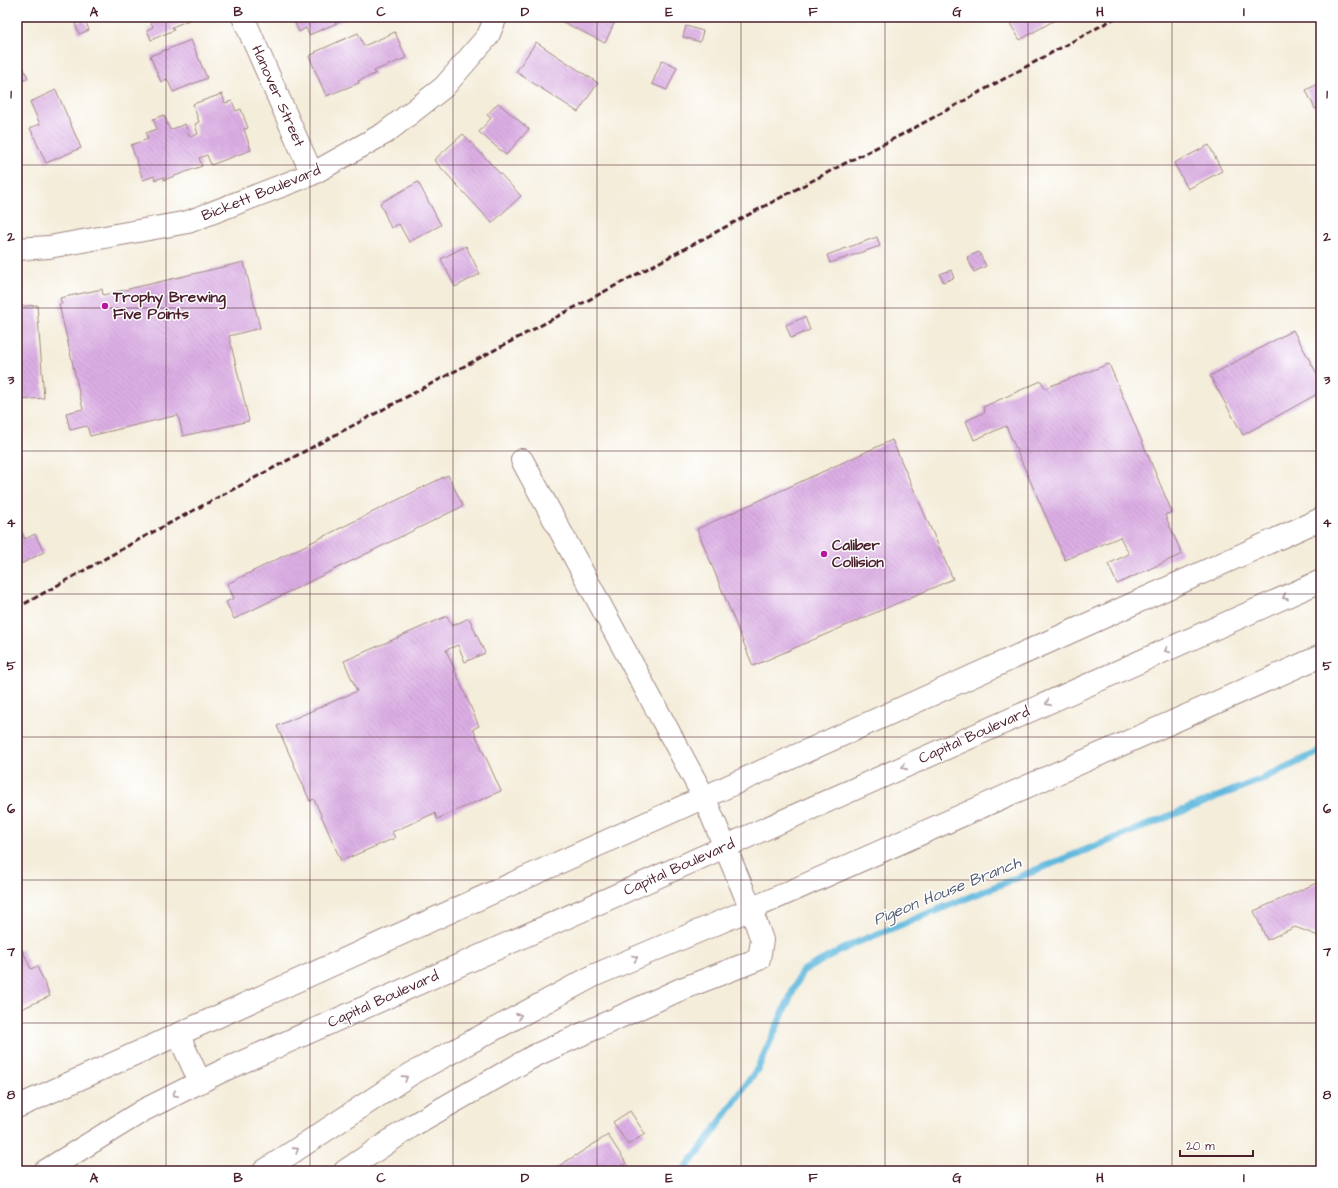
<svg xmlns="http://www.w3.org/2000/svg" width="1338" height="1188" font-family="'Architects Daughter',sans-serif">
	<defs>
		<pattern id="building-back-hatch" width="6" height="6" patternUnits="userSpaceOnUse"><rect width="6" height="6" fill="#dbaee4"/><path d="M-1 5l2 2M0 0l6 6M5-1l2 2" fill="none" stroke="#bd95c4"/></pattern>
	</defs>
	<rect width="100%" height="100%" fill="#fff"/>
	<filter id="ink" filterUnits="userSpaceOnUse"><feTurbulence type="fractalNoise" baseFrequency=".025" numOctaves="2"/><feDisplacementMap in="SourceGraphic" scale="8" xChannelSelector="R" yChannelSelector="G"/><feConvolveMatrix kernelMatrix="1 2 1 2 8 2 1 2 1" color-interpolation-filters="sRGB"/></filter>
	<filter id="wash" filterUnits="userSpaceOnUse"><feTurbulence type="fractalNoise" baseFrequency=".012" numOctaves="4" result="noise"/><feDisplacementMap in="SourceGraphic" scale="16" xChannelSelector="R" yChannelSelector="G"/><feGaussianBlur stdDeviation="0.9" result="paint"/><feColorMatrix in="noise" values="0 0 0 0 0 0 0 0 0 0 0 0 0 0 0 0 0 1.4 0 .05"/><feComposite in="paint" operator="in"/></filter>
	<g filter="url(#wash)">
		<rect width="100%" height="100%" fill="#f4edda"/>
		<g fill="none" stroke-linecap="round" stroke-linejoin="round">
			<path stroke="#5fb8dd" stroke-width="7" d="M 683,1171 L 706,1142 L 758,1068 L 802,971 L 853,944 L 1264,778 L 1321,751"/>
		</g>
		<g id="blocks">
			<path fill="url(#building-back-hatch)" d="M 149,17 L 188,17 L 189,20 L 172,27 L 174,30 L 151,40 L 147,30 L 153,27 Z
				M 292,17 L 351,17 L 309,35 L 306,28 L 299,32 Z
				M 557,17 L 617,17 L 605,43 L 559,20 L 560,18 Z
				M 1006,17 L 1060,17 L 1020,40 Z
				M 85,20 L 89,30 L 79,34 L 75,23 Z
				M 686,26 L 703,31 L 700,42 L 683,37 Z
				M 395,32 L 406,58 L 374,71 L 375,74 L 358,81 L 359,83 L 326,96 L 309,56 L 316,53 L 315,52 L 358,33 L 364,46 Z
				M 191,40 L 207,78 L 173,92 L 167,79 L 161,82 L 150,56 Z
				M 536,42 L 598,83 L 578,112 L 516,72 Z
				M 19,58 L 28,78 L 17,83 L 17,59 Z
				M 662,60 L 677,67 L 667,90 L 652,84 Z
				M 1320,83 L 1321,86 L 1321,106 L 1315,109 L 1306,90 Z
				M 56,90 L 81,148 L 46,163 L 30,128 L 40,124 L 30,102 Z
				M 222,94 L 225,103 L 232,101 L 236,111 L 241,109 L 248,128 L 244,129 L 251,150 L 211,165 L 207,155 L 199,158 L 202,166 L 164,180 L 164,177 L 155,180 L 154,176 L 143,180 L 131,145 L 148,139 L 146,133 L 157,129 L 153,119 L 164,115 L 170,130 L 185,124 L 190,137 L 198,134 L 195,124 L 199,122 L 193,104 Z
				M 498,103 L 529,129 L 506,155 L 479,132 L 491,118 L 487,115 Z
				M 463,134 L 521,196 L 492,223 L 434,160 Z
				M 1209,145 L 1222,171 L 1188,189 L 1174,163 Z
				M 418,182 L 441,225 L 409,242 L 399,224 L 391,228 L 380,203 Z
				M 877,237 L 880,246 L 830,263 L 827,255 Z
				M 466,246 L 480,274 L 455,287 L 441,259 Z
				M 979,252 L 986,266 L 974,272 L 967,257 Z
				M 244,262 L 260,328 L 229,336 L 249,421 L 183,436 L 178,415 L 90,436 L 87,426 L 70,430 L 66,413 L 83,409 L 59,304 L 62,304 L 60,298 L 102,289 L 103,295 Z
				M 951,270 L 954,278 L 943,282 L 940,274 Z
				M 37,305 L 44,398 L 17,400 L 17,307 Z
				M 805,317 L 810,330 L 791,338 L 786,325 Z
				M 1293,330 L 1321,381 L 1321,392 L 1243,435 L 1210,376 Z
				M 1109,364 L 1172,512 L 1165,515 L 1182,554 L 1117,584 L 1108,564 L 1129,554 L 1120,537 L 1065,560 L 1006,426 L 974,440 L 966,421 L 985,412 L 983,407 L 1041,381 L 1045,388 Z
				M 892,440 L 953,579 L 753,666 L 697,529 Z
				M 448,475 L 463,506 L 234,619 L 226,602 L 234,598 L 227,584 Z
				M 17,522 L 25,539 L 35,534 L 44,552 L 19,565 L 17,562 Z
				M 447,616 L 452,626 L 469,618 L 485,653 L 465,662 L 458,645 L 446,650 L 479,726 L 473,729 L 501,791 L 437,819 L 435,813 L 392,832 L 395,838 L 341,861 L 314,799 L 310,801 L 277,726 L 357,691 L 344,661 Z
				M 1321,881 L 1321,937 L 1295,927 L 1267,940 L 1254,911 Z
				M 22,949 L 31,969 L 37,966 L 50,996 L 17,1011 L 17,952 Z
				M 630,1111 L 645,1134 L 628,1145 L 613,1122 Z
				M 608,1135 L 626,1163 L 614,1171 L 551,1171 Z"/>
		</g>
	</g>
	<g filter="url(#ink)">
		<use href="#blocks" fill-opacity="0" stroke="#9f8682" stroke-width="1"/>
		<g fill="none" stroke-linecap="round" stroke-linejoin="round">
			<g stroke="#9f8682" stroke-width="24">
				<path id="minor" d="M 243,17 L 312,174
					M 17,249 L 49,247 L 188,222 L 312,174 L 385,133 L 444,87 L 488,36 L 496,17
					M 178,1034 L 200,1082
					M 17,1107 L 1321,519
					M 345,1171 L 415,1124 L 534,1056 L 679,990 L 759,959 L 762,940 L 751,909 L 704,797 L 522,460"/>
			</g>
			<g stroke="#9f8682" stroke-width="24">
				<path id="major" d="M 45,1171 L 144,1110 L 222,1071 L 1321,581
					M 264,1171 L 411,1074 L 595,975 L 751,909 L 1321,656"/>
			</g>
			<use href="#minor" stroke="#fff" stroke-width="22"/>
			<use href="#major" stroke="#fff" stroke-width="22"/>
			<path stroke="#4a1f2b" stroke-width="3" stroke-dasharray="6 3" stroke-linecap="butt" d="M 17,608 L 140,539 L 838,167 L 905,133 L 1117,17"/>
		</g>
		<defs><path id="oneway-chevron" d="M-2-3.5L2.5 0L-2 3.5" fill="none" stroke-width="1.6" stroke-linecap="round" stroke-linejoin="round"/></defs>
		<g stroke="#ae9aa0">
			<use href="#oneway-chevron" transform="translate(1285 597) rotate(156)"/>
			<use href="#oneway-chevron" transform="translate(1167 650) rotate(156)"/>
			<use href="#oneway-chevron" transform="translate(1048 703) rotate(156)"/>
			<use href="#oneway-chevron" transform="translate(904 767) rotate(156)"/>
			<use href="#oneway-chevron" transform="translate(635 958) rotate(-23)"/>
			<use href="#oneway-chevron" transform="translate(519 1016) rotate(-28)"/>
			<use href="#oneway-chevron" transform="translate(405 1078) rotate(-33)"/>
			<use href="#oneway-chevron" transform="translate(175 1094) rotate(153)"/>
			<use href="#oneway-chevron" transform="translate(296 1150) rotate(-33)"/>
		</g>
	</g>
	<path fill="none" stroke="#4a1f2b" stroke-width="1" stroke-opacity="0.55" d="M 166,17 L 166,1171M 310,17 L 310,1171M 453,17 L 453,1171M 597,17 L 597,1171M 741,17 L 741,1171M 885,17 L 885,1171M 1028,17 L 1028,1171M 1172,17 L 1172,1171M 17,165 L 1321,165M 17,308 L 1321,308M 17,451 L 1321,451M 17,594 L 1321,594M 17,737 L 1321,737M 17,880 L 1321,880M 17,1023 L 1321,1023"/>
	<g fill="#b5179e" stroke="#fff" stroke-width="1.5">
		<circle cx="105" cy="306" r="4"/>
		<circle cx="824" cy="554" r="4"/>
	</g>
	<g text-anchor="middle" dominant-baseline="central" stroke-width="3" stroke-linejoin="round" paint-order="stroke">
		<g font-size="15" fill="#4a1f2b" stroke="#fff">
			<text transform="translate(278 96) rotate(66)">Hanover Street</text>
			<text transform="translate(261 193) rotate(-22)">Bickett Boulevard</text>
			<text transform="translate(974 735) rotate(-24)">Capital Boulevard</text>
			<text transform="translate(679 867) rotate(-24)">Capital Boulevard</text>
			<text transform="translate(383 999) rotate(-24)">Capital Boulevard</text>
		</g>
		<g font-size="15" font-weight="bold" fill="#4a1f2b" stroke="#fff" text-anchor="start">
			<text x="113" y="297">Trophy Brewing<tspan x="113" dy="17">Five Points</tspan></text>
			<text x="832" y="545">Caliber<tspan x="832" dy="17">Collision</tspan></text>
		</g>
		<g font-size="16" font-style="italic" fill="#525c72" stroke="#fff">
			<text transform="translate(947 891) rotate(-22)">Pigeon House Branch</text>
		</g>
	</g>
	<rect width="1338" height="1188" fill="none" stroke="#fff" stroke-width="44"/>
	<path d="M1180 1150v6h73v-6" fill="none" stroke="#4a1f2b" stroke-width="2"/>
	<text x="1186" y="1150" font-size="12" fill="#4a1f2b" stroke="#ffffff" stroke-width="3" paint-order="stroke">20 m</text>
	<rect x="22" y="22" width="1294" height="1144" fill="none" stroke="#4a1f2b" stroke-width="1.5"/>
	<g font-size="13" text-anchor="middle" font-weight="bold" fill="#4a1f2b">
		<text x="94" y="16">A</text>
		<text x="238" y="16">B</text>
		<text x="381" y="16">C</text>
		<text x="525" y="16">D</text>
		<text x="669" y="16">E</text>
		<text x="813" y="16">F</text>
		<text x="957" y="16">G</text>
		<text x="1100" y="16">H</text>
		<text x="1244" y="16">I</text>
		<text x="11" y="98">1</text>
		<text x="1327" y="98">1</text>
		<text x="11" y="241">2</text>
		<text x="1327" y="241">2</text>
		<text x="11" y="384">3</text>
		<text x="1327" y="384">3</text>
		<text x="11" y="527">4</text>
		<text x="1327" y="527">4</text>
		<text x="11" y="670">5</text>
		<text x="1327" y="670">5</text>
		<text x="11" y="813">6</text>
		<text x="1327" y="813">6</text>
		<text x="11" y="956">7</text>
		<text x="1327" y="956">7</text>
		<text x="11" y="1099">8</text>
		<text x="1327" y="1099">8</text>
		<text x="94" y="1182">A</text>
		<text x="238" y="1182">B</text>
		<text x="381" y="1182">C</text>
		<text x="525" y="1182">D</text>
		<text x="669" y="1182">E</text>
		<text x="813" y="1182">F</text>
		<text x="957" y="1182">G</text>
		<text x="1100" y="1182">H</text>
		<text x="1244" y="1182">I</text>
	</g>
</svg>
